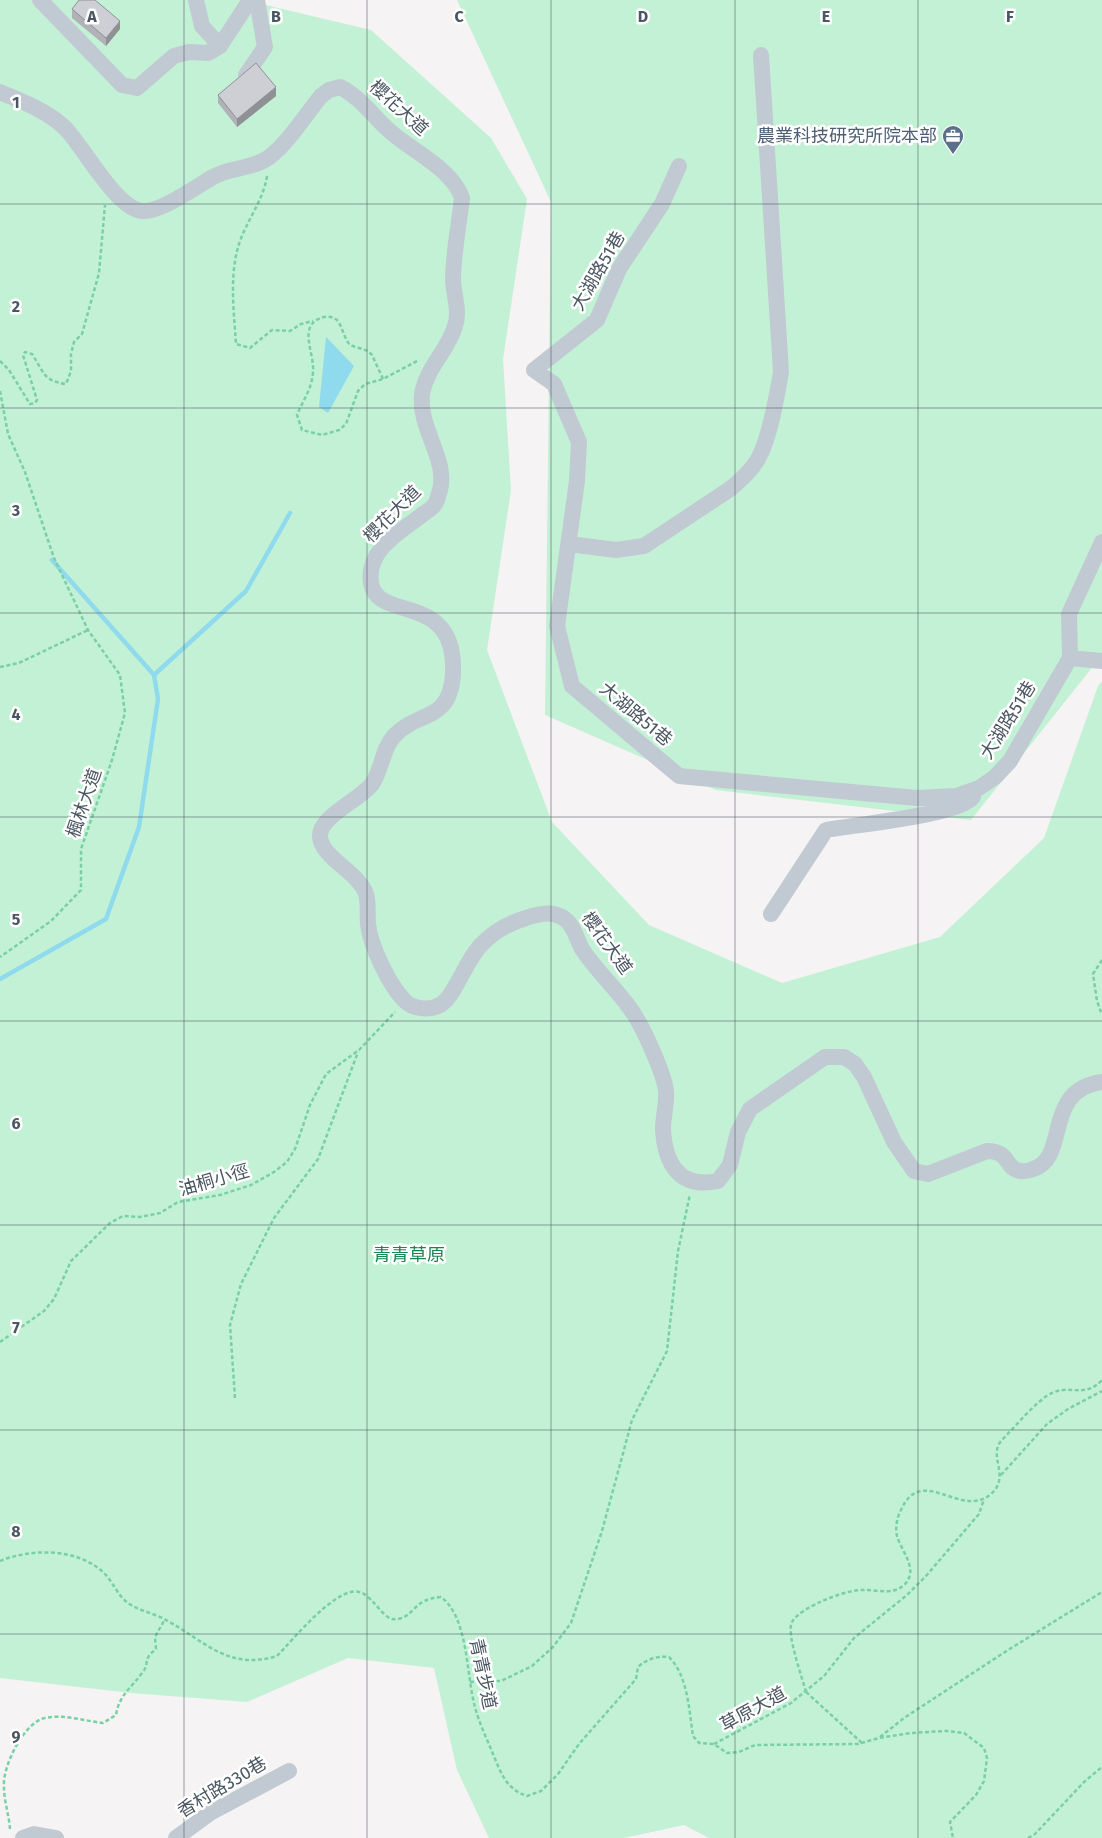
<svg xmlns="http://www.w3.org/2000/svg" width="1102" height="1838" font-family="'Fira Sans','Noto Sans TC',sans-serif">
	<rect width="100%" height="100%" fill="#f5f3f3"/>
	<path fill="#c3f1d5" d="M 0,0 L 244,0 L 371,30 L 491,138 L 527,199 L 503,359 L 511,490 L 487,650 L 552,822 L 649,925 L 782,983 L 940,937 L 1044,838 L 1098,686 L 1102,681 L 1102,1838 L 709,1838 L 684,1825 L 624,1838 L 489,1838 L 457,1770 L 434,1668 L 348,1658 L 247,1702 L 131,1693 L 0,1678 Z
		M 457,0 L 1102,0 L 1102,655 L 971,820 L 716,790 L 545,715 L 551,202 Z"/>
	<path fill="#90daee" d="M 326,337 L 354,366 L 328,413 L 319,407 Z"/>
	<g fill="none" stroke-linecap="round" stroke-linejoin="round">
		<path stroke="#90daee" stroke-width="4.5" d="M 52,560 L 154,675
			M 0,979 L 106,919 L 139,827 L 158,699 L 154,675 L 246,591 L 290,513"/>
		<path stroke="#7ad0a6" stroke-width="2.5" stroke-dasharray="4 2.5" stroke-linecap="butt" d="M 267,176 C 264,199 246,222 239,244 C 229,276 234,312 236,344 L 250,348 L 272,330 L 290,331 L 301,324 L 313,321
			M 0,361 L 9,370 L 30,404 L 35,403 L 37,400 L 23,355 L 25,352 L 32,354 C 44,372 43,381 66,384 L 71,371 L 71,354 L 74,342 L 82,334 L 99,273 L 105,205
			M 383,379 L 372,355 L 368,351 L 350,345 C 344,338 343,329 338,321 C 334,317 329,316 324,317 C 296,324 315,353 313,372 C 312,389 303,400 297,415 L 302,430 L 322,435 L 339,430 L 346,424 L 358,391 L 365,384 L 383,379 L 419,360
			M 0,391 L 8,434 L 25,472 L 54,558 L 88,630 L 120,675 L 125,713 L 112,760 L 81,849 L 81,890 L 51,921 L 0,957
			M 0,667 L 19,663 L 88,630
			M 1102,960 L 1093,974 L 1097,1001 L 1102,1015
			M 0,1342 L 44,1311 L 54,1299 L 71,1261 L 110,1223 L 123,1216 L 140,1217 L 160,1213 L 178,1202 L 220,1195 L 251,1185 L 274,1172 L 287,1162 L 295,1149 L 310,1105 L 326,1074 L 359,1050 L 395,1012
			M 235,1398 L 230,1325 L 241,1284 L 274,1218 L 318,1159 L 358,1052
			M 1001,1475 L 1047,1424 L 1068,1409 L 1102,1391
			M 0,1561 C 32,1548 78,1548 104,1573 C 113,1582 118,1596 128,1603 C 139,1611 154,1613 166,1620 C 205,1641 228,1671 277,1656 C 292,1641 336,1586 359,1592 C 365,1593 370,1599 374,1603 C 381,1610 387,1621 398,1619 C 415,1616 413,1599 441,1597 C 469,1618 466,1676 475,1707 C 479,1723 487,1739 493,1754 C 501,1773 506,1789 527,1796 L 541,1791 L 558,1774 L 579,1744 L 636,1679 L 638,1667 C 647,1659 656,1656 669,1657 C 688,1676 689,1710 693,1736 L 699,1743 L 714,1744 L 727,1753 L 739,1752 L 755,1745 L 858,1744 L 879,1738 L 911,1733 L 946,1731 L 964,1733 L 984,1748 L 987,1758 L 984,1781 L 976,1795 L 950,1822 L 953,1838
			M 470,1682 L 501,1681 L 532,1666 L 553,1647 L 571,1623 L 602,1531 L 632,1420 L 667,1351 L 678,1251 L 690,1194
			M 806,1692 C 802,1677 786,1633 792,1622 C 797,1613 812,1606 820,1602 C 834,1596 849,1590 864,1590 C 877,1590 894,1595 904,1585 C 920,1570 901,1551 897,1536 C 895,1528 897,1517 901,1510 C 922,1463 961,1520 991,1494 C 1011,1476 988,1457 1001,1441 C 1013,1429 1038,1399 1052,1393 C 1071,1384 1084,1399 1102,1380
			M 806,1692 L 862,1743
			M 880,1737 L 904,1718 L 1008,1650 L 1102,1592
			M 714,1744 L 791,1703 L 824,1676 L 854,1638 L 907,1595 L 926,1576 L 979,1514 L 984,1499
			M 10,1829 C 9,1815 4,1801 4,1787 C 2,1767 24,1722 45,1718 C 64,1714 85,1721 103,1723 L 116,1715 C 119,1695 132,1687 143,1672 C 150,1662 142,1660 156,1649 L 155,1637 L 165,1619
			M 1028,1838 L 1035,1834 L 1084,1782 L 1102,1767"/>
		<path stroke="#c1cad2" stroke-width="16" d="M 40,0 L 122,85 L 137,88 L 174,56 L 189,52 L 208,53 L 220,46 L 250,0
			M 196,0 L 202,26 L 220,46
			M 246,75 L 265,47 L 257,0
			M 0,92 C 23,102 48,111 66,129 C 84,148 116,208 142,211 C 160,213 197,186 213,177 C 229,168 247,169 263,161 C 284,150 306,114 321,96 L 329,90 L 340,87 C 362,98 374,118 392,133 C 414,152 452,169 462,198 C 459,225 453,254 453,281 C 454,296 460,312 455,326 C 448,351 426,368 422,394 C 418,428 448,459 440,490 C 438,495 438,500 435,504 C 432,509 427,511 423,514 C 401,532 366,549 371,583 C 377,623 457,590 453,674 C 450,723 418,710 394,736 C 382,749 382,770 372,784 C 361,799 319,817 320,836 C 320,857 359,872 366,894 C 369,904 367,914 368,924 C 370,945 389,984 403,999 C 412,1010 433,1012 444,1002 C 456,992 467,959 481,945 C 493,932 509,923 526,918 C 538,914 550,911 562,917 C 574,924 576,938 582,949 C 597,972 619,991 634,1014 C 644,1030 664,1073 666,1091 C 667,1104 663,1117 663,1129 C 665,1165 680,1189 718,1181 L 730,1165 L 738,1132 L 750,1109 L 825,1057 L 844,1057 L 855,1064 L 864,1077 L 894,1142 L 914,1171 L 928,1174 L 987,1151 C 1011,1151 1004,1169 1021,1171 C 1024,1172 1030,1170 1033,1169 C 1070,1158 1042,1090 1102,1082
			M 679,166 L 662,204 L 619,269 L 597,320 L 534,370 L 554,384 L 579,442 L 577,481 L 557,626 L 572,686 L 679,776 L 917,798 L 956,796 L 979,788 L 995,777 L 1010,761 L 1070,658 L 1069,614 L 1102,542
			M 569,544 L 616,550 L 644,546 L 730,489 C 741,480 753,469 759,457 C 770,437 777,395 781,372 L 761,55
			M 1070,658 L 1102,661
			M 771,914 L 826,830 C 853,825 960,815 973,797
			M 23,1838 L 34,1834 L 56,1838
			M 176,1838 L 210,1813 L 289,1771"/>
	</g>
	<path fill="#b0b2b7" d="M 72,9 L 120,29 L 106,46 L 72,18 Z
		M 218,95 L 276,96 L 237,127 L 218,103 Z"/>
	<path fill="#909195" d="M 120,21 L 120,29 L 106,46 L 106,38 Z
		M 276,87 L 276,96 L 237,127 L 237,119 Z"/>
	<path fill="#cdcfd5" stroke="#909195" d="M 79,0 L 95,0 L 120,21 L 106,38 L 72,9 Z
		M 256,63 L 276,87 L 237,119 L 218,95 Z"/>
	<path fill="none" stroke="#4a5661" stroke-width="1" stroke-opacity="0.55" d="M 184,0 L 184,1838M 367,0 L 367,1838M 551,0 L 551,1838M 735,0 L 735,1838M 918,0 L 918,1838M 0,204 L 1102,204M 0,408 L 1102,408M 0,613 L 1102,613M 0,817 L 1102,817M 0,1021 L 1102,1021M 0,1225 L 1102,1225M 0,1430 L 1102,1430M 0,1634 L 1102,1634"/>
	<defs>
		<g id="office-pin" transform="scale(1.125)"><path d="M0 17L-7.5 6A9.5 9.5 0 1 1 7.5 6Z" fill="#5c6f8a" stroke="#fff"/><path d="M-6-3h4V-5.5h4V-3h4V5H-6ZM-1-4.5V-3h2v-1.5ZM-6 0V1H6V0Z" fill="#fff"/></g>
	</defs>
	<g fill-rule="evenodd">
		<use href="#office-pin" x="953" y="136"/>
	</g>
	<g text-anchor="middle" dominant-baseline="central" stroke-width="5" stroke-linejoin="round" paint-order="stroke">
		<g font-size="18" fill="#4a5661" stroke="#fff">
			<text transform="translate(399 108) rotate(42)">櫻花大道</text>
			<text transform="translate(598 271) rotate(-60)">大湖路51巷</text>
			<text transform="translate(392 514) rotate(-45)">櫻花大道</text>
			<text transform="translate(636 714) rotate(40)">大湖路51巷</text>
			<text transform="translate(1008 720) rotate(-58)">大湖路51巷</text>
			<text transform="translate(84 803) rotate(-71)">楓林大道</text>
			<text transform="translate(607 943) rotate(54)">櫻花大道</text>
			<text transform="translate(214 1180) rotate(-16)">油桐小徑</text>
			<text transform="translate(483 1674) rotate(78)">青青步道</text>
			<text transform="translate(753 1709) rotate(-29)">草原大道</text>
			<text transform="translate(222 1787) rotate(-31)">香村路330巷</text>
		</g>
		<g font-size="18" fill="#4e5e75" stroke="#fff" text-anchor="end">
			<text x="937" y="136">農業科技研究所院本部</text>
		</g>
		<g font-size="18" fill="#17864f" stroke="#fff">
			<text x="409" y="1255">青青草原</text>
		</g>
	</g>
	<g font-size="16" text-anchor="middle" font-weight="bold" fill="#4a5661" stroke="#fff" stroke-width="5" stroke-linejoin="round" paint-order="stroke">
		<text x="92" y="22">A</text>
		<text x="276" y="22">B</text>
		<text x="459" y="22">C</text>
		<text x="643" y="22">D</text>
		<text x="826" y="22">E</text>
		<text x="1010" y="22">F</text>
		<text x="16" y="108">1</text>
		<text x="16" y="312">2</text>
		<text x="16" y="516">3</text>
		<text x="16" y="720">4</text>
		<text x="16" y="925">5</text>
		<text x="16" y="1129">6</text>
		<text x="16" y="1333">7</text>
		<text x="16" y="1537">8</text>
		<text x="16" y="1742">9</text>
	</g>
</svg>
